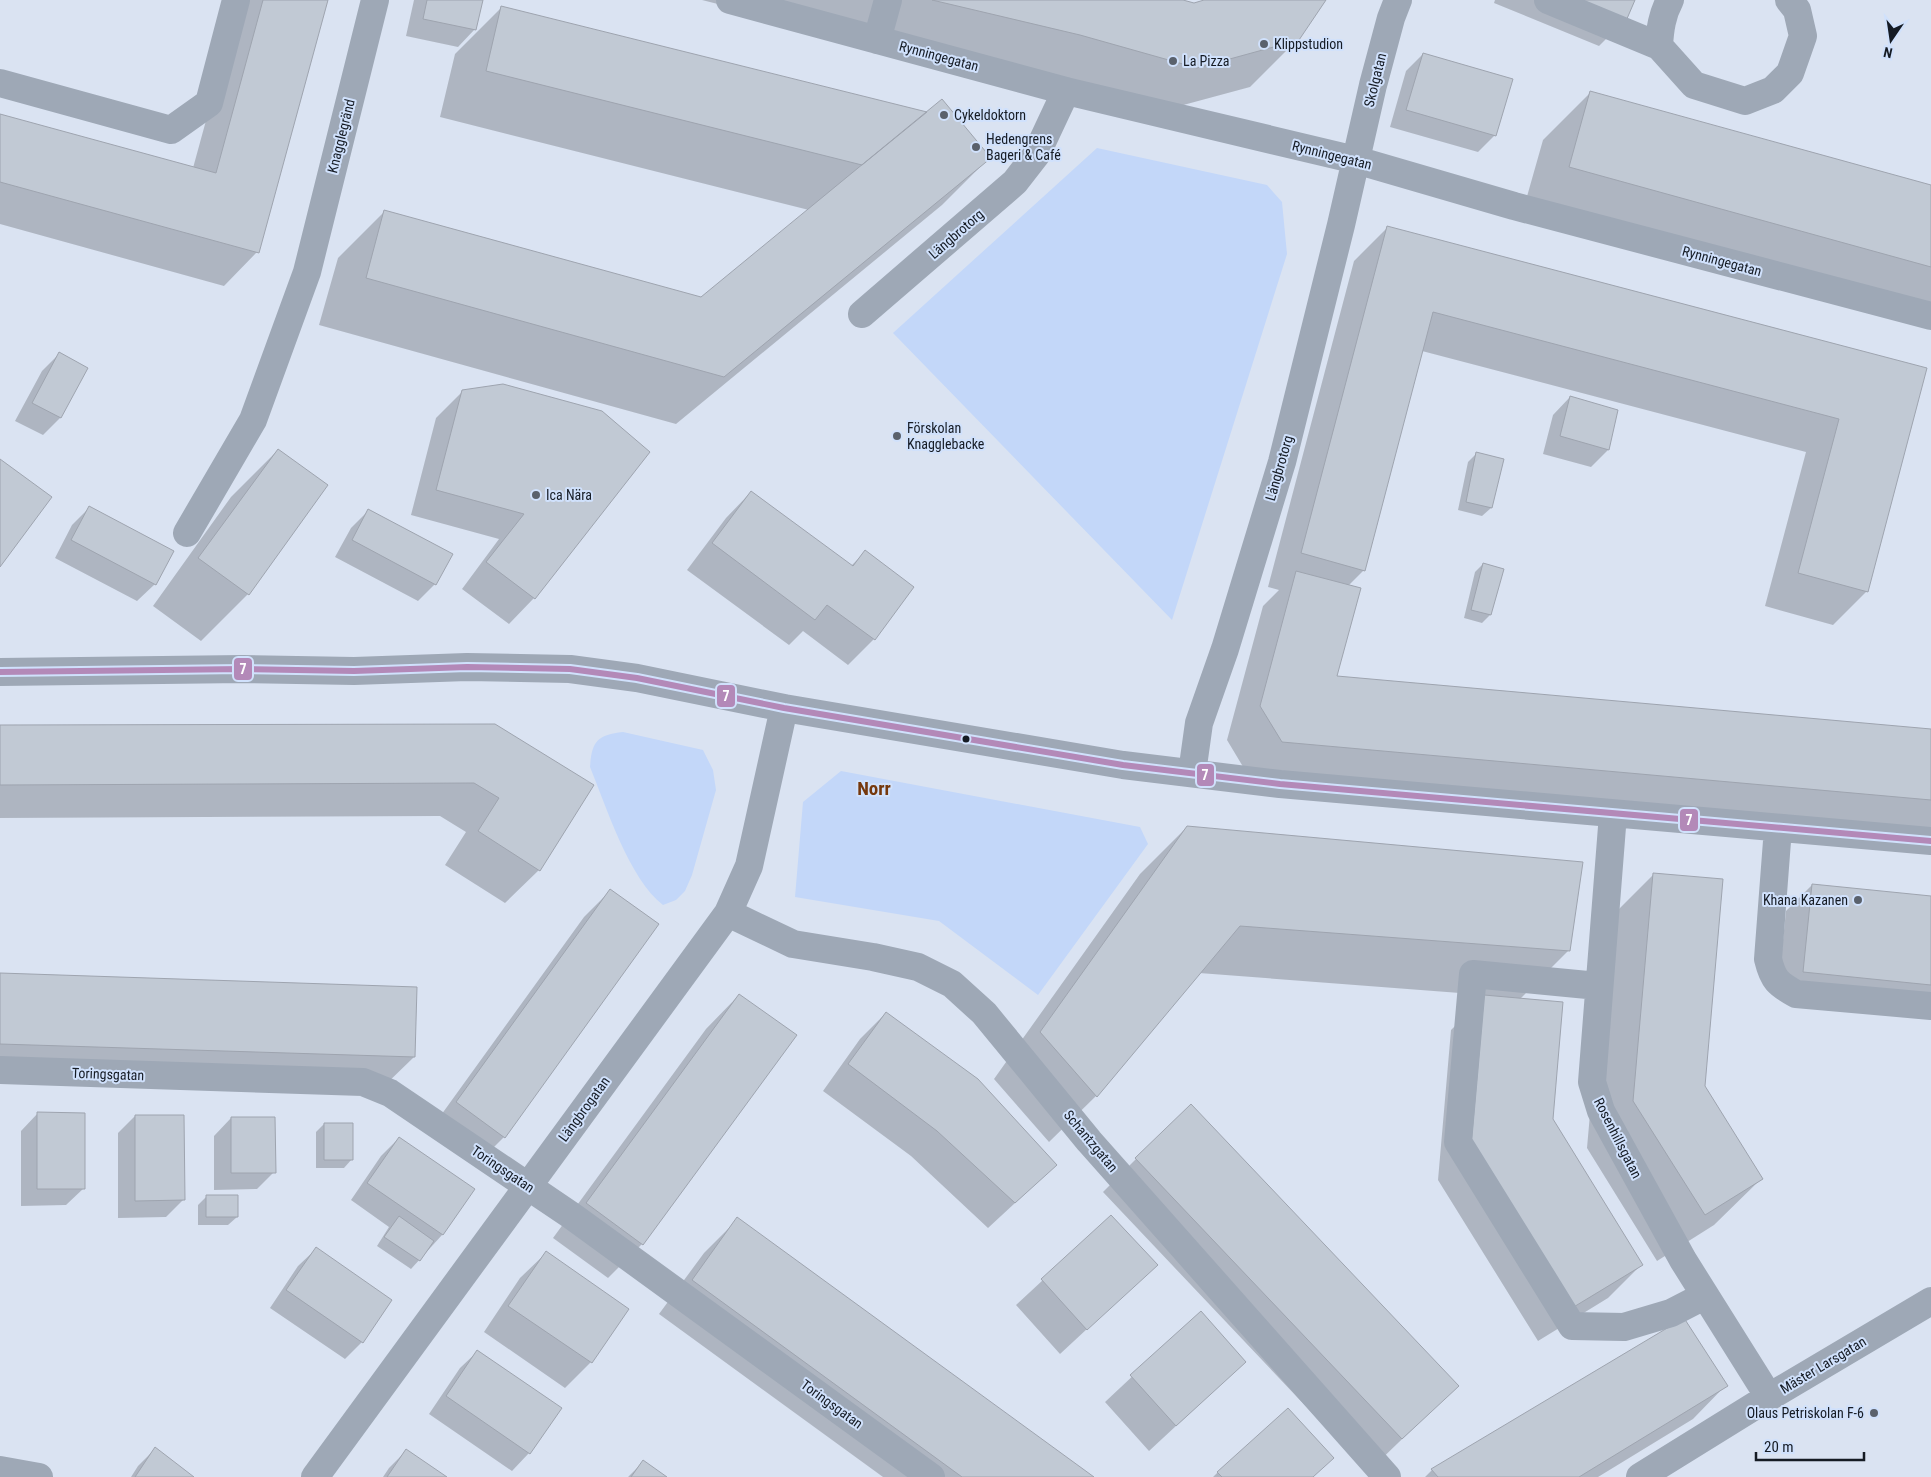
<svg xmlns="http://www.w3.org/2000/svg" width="1931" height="1477" font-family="'Roboto Condensed',sans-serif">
	<rect width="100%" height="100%" fill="#dae3f2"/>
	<path fill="#c3d7f9" d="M 1097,148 L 1267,185 L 1282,202 L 1287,254 L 1172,620 L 893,333 Z
		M 623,732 L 703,750 L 713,770 L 716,790 L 692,875 L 685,891 L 676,900 L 663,905 C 629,879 606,806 590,767 C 592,741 597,735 623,732 Z
		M 841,771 L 1140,827 L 1148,844 L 1038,995 L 939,921 L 795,897 L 803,802 Z"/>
	<path fill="#0003" d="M 239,0 L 327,0 L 257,252 L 224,286 L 0,224 L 0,115 L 193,168 Z
		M 414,0 L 481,0 L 475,29 L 458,47 L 406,36 Z
		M 702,0 L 1178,0 L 1194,4 L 1208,0 L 1324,0 L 1298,39 L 1250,87 L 1150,114 Z
		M 1495,0 L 1633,0 L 1625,20 L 1599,46 L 1494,3 Z
		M 502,7 L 989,158 L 942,205 L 676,424 L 319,325 L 338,258 L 385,211 L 701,299 L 809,210 L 440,117 L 455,54 Z
		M 1423,54 L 1495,135 L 1478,152 L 1390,127 L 1406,71 Z
		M 1590,93 L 1931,186 L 1931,326 L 1522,214 L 1543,140 Z
		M 1388,227 L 1925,369 L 1867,591 L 1833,625 L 1765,606 L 1806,452 L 1422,351 L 1364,570 L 1348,586 L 1336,677 L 1931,730 L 1931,837 L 1248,775 L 1227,740 L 1263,606 L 1279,590 L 1268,587 L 1354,261 Z
		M 59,354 L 86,368 L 60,418 L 43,435 L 15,421 L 42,371 Z
		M 462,392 L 602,412 L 534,598 L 509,624 L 462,589 L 499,539 L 411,515 L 436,418 Z
		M 1570,397 L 1608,450 L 1591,467 L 1543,454 L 1553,415 Z
		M 278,450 L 248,594 L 201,641 L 153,606 L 231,497 Z
		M 1476,454 L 1503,460 L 1491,508 L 1482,516 L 1458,510 L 1468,462 Z
		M 751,492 L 851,566 L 865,552 L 874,639 L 848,665 L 803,631 L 789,645 L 687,570 L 726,518 Z
		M 89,508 L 155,584 L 137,601 L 55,558 L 72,525 Z
		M 368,511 L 435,584 L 418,601 L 335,557 L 351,528 Z
		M 1483,564 L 1490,615 L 1482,623 L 1464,618 L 1475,572 Z
		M 495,725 L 539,870 L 505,903 L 445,865 L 466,832 L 440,816 L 0,818 L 0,726 Z
		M 1187,827 L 1569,950 L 1520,999 L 1552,1119 L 1641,1265 L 1608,1298 L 1538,1341 L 1438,1180 L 1451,1030 L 1486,995 L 1199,973 L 1096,1096 L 1049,1142 L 994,1079 L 1140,874 Z
		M 1654,874 L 1703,1086 L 1761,1179 L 1714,1225 L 1657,1261 L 1587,1148 L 1607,921 Z
		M 1812,885 L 1931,897 L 1931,1013 L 1777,997 L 1786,911 Z
		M 610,891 L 657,925 L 504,1137 L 478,1163 L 431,1129 L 584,917 Z
		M 0,975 L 414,1057 L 380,1090 L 0,1078 Z
		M 739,995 L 795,1036 L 642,1244 L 608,1278 L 553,1238 L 706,1029 Z
		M 886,1013 L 1056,1165 L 988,1228 L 911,1156 L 823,1091 L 860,1039 Z
		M 38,1113 L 84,1188 L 66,1205 L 21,1206 L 21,1131 Z
		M 135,1116 L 183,1200 L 166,1217 L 118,1218 L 118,1133 Z
		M 231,1118 L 274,1172 L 257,1189 L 214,1190 L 214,1136 Z
		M 324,1124 L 352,1159 L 344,1168 L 316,1168 L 316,1132 Z
		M 399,1138 L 473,1189 L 442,1235 L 411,1269 L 377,1246 L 389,1227 L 351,1200 L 381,1156 Z
		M 1136,1159 L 1457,1386 L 1368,1472 L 1103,1192 Z
		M 207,1196 L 237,1217 L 228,1225 L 198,1225 L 198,1205 Z
		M 1111,1217 L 1156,1265 L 1060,1354 L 1016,1305 Z
		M 738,1219 L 1092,1477 L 883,1477 L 659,1314 L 704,1253 Z
		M 316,1249 L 362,1342 L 345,1359 L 270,1308 L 298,1266 Z
		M 546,1253 L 591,1362 L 565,1388 L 484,1332 L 520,1278 Z
		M 1200,1313 L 1245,1362 L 1149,1451 L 1105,1402 Z
		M 478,1351 L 560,1408 L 529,1453 L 512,1471 L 429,1414 L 460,1368 Z
		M 1726,1385 L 1693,1419 L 1598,1477 L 1425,1477 L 1432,1470 Z
		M 155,1449 L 192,1477 L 131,1477 L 138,1466 Z
		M 406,1451 L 444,1477 L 383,1477 L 389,1468 Z
		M 1332,1458 L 1313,1477 L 1213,1477 L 1218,1472 Z
		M 643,1462 L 665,1477 L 628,1477 Z"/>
	<path fill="#c1c9d4" stroke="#9ea4af" d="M 263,0 L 328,0 L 259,253 L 0,182 L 0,114 L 216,173 Z
		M 427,0 L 483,0 L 476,30 L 423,19 Z
		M 932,0 L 1183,0 L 1194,3 L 1204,0 L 1326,0 L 1299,40 L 1197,68 L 1080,35 Z
		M 1575,0 L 1635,0 L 1626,21 Z
		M 501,6 L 927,112 L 862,165 L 486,71 Z
		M 1423,53 L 1513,79 L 1496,136 L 1406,110 Z
		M 1590,91 L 1931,185 L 1931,267 L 1569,167 Z
		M 942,99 L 991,158 L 724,377 L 366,278 L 384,210 L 701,297 Z
		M 1387,226 L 1927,368 L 1868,592 L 1798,573 L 1839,419 L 1433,312 L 1365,571 L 1301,553 Z
		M 59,352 L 88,368 L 61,418 L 32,403 Z
		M 503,384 L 602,411 L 650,452 L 535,599 L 486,562 L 524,514 L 436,490 L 462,390 Z
		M 1570,396 L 1618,410 L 1609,450 L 1560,436 Z
		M 278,449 L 328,485 L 249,595 L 198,558 Z
		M 1476,452 L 1504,459 L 1492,508 L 1466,502 Z
		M 0,459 L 52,497 L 0,567 Z
		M 751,491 L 853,566 L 865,550 L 914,587 L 875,640 L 827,605 L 815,620 L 712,543 Z
		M 89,506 L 174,551 L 156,585 L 71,540 Z
		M 368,509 L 453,554 L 436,585 L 352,540 Z
		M 1483,563 L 1504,569 L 1491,615 L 1471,610 Z
		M 1296,571 L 1361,588 L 1337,676 L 1931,729 L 1931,800 L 1282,742 L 1260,706 Z
		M 495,724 L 594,785 L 540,871 L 478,831 L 499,798 L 474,783 L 0,785 L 0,725 Z
		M 1187,826 L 1583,862 L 1570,951 L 1240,926 L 1097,1097 L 1040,1032 Z
		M 1653,873 L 1723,879 L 1705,1086 L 1763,1179 L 1705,1215 L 1633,1101 Z
		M 1812,884 L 1931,896 L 1931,985 L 1803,972 Z
		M 610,889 L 659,924 L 505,1138 L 456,1102 Z
		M 0,973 L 417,987 L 415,1057 L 0,1044 Z
		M 739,994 L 797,1035 L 643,1245 L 586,1203 Z
		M 1484,995 L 1563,1002 L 1553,1119 L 1643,1265 L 1572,1308 L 1471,1145 Z
		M 886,1012 L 978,1079 L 1057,1165 L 1015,1203 L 937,1131 L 848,1064 Z
		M 1191,1104 L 1459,1386 L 1402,1439 L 1135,1158 Z
		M 37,1112 L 85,1113 L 85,1189 L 37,1189 Z
		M 135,1115 L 184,1115 L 185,1200 L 135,1201 Z
		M 231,1117 L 275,1117 L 276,1173 L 231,1173 Z
		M 324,1123 L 353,1123 L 353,1160 L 324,1160 Z
		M 399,1137 L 475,1189 L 443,1235 L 367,1183 Z
		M 206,1195 L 238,1195 L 238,1217 L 206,1217 Z
		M 1111,1215 L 1158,1265 L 1087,1330 L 1041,1279 Z
		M 399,1216 L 434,1241 L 420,1261 L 384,1237 Z
		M 737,1217 L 1094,1477 L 962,1477 L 692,1280 Z
		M 316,1247 L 392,1300 L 363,1343 L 286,1290 Z
		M 546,1251 L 629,1309 L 592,1363 L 508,1306 Z
		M 1201,1311 L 1246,1362 L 1176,1426 L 1130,1375 Z
		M 1684,1318 L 1728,1386 L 1579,1477 L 1438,1477 L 1431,1469 Z
		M 477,1350 L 562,1408 L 530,1454 L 446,1396 Z
		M 1288,1408 L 1334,1458 L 1313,1477 L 1222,1477 L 1217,1472 Z
		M 155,1447 L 194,1477 L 135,1477 Z
		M 406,1449 L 447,1477 L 387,1477 Z
		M 643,1460 L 667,1477 L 631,1477 Z"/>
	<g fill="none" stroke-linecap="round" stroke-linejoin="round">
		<path stroke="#9ea8b6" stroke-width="28" d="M 730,0 L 1066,91 L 1356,160 L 1514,206 L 1931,316
			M 1548,0 L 1659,46 L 1694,85 L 1745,101 L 1773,90 L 1790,73 L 1803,36 L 1797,10 L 1789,0
			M 877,40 L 888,0
			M 1659,46 C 1660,29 1662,15 1670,0
			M 0,83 L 171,130 L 209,103 L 236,0
			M 862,314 L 1015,182 L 1036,155 L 1066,91
			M 187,533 L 253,420 L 307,272 L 375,0
			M 0,672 L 243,669 L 354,671 L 467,667 L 570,669 L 637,678 L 784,708 L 1123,765 L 1280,784 L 1931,841
			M 1192,773 L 1199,723 L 1225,649 L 1282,462 L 1341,225 L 1373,85 L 1391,18 L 1398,0
			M 1613,814 L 1592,1082 L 1601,1111 L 1683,1260 L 1769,1397
			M 1778,828 L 1768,959 C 1773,980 1778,984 1796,994 L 1931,1006
			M 728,913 L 793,944 L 873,957 L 918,967 L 952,984 L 984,1013 L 1089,1141 L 1387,1477
			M 1598,986 L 1473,974 L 1458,1142 L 1572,1326 L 1624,1327 L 1671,1313 L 1704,1296
			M 0,1070 L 363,1082 L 390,1093 L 572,1216 L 931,1477
			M 0,1470 L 39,1477
			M 315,1477 L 728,913 L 749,866 L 784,708
			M 1640,1477 L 1769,1397 L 1931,1301"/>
		<g stroke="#d0e1fc" stroke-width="10">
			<path id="bus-1" d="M 0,672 L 243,669 L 354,671 L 467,667 L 570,669 L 637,678 L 784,708 L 1123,765 L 1280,784 L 1931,841"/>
		</g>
		<use href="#bus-1" stroke="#b389b8" stroke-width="6"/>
	</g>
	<g fill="#5a616c" stroke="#d0e1fc" stroke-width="2">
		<circle cx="1264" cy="44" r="5"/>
		<circle cx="1173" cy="61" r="5"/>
		<circle cx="944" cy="115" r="5"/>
		<circle cx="976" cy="147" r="5"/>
		<circle cx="897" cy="436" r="5"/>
		<circle cx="536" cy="495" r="5"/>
		<circle cx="1858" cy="900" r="5"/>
		<circle cx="1874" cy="1413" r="5"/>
	</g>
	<circle fill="#151b24" stroke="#d0e1fc" stroke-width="2" cx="966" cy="739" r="4.5"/>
	<g text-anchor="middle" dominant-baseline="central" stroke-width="4" stroke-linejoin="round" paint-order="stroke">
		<g font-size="14" fill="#151b24" stroke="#d0e1fc" text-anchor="start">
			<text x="1274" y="44">Klippstudion</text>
			<text x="1183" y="61">La Pizza</text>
			<text x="954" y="115">Cykeldoktorn</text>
			<text x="986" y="139">Hedengrens<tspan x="986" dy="16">Bageri &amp; Café</tspan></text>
			<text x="907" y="428">Förskolan<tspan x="907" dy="16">Knagglebacke</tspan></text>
			<text x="546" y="495">Ica Nära</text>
			<text x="1848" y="900" text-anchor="end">Khana Kazanen</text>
			<text x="1864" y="1413" text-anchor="end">Olaus Petriskolan F-6</text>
		</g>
		<g font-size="14" fill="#151b24" stroke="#d0e1fc">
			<text transform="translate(939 56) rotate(15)">Rynningegatan</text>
			<text transform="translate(1375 80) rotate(-76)">Skolgatan</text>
			<text transform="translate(341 136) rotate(-76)">Knagglegränd</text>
			<text transform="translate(1332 155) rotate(14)">Rynningegatan</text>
			<text transform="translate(956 234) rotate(-41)">Längbrotorg</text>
			<text transform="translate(1722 261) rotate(15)">Rynningegatan</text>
			<text transform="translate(1279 468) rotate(-74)">Längbrotorg</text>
			<text transform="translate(108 1074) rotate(2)">Toringsgatan</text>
			<text transform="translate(584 1109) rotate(-54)">Längbrogatan</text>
			<text transform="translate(1618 1138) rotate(63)">Rosenhillsgatan</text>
			<text transform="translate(1091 1141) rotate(50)">Schantzgatan</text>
			<text transform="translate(503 1169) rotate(34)">Toringsgatan</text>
			<text transform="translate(1823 1365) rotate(-31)">Mäster Larsgatan</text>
			<text transform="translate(832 1404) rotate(36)">Toringsgatan</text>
		</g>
		<g font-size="19" font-weight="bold" fill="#75380d" stroke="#d0e1fc">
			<text x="874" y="788">Norr</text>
		</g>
	</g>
	<g stroke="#d0e1fc" stroke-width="2">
		<rect x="233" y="657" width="20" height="24" rx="5" fill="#b389b8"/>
		<rect x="716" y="684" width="20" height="24" rx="5" fill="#b389b8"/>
		<rect x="1196" y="763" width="19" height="24" rx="5" fill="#b389b8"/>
		<rect x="1679" y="808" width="20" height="24" rx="5" fill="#b389b8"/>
	</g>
	<g font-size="14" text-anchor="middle" font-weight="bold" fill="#fff">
		<text x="243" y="674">7</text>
		<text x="726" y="701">7</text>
		<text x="1205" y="780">7</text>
		<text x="1689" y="825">7</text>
	</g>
	<g transform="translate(1891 40) rotate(193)" stroke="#d0e1fc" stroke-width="4" paint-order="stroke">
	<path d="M0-4L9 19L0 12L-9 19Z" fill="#151b24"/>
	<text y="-8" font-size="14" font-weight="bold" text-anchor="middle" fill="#151b24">N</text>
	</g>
	<path d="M1756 1452v8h108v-8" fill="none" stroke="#151b24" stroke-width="2.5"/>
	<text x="1764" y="1452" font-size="15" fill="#151b24" stroke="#d0e1fc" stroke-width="4" paint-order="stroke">20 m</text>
</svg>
